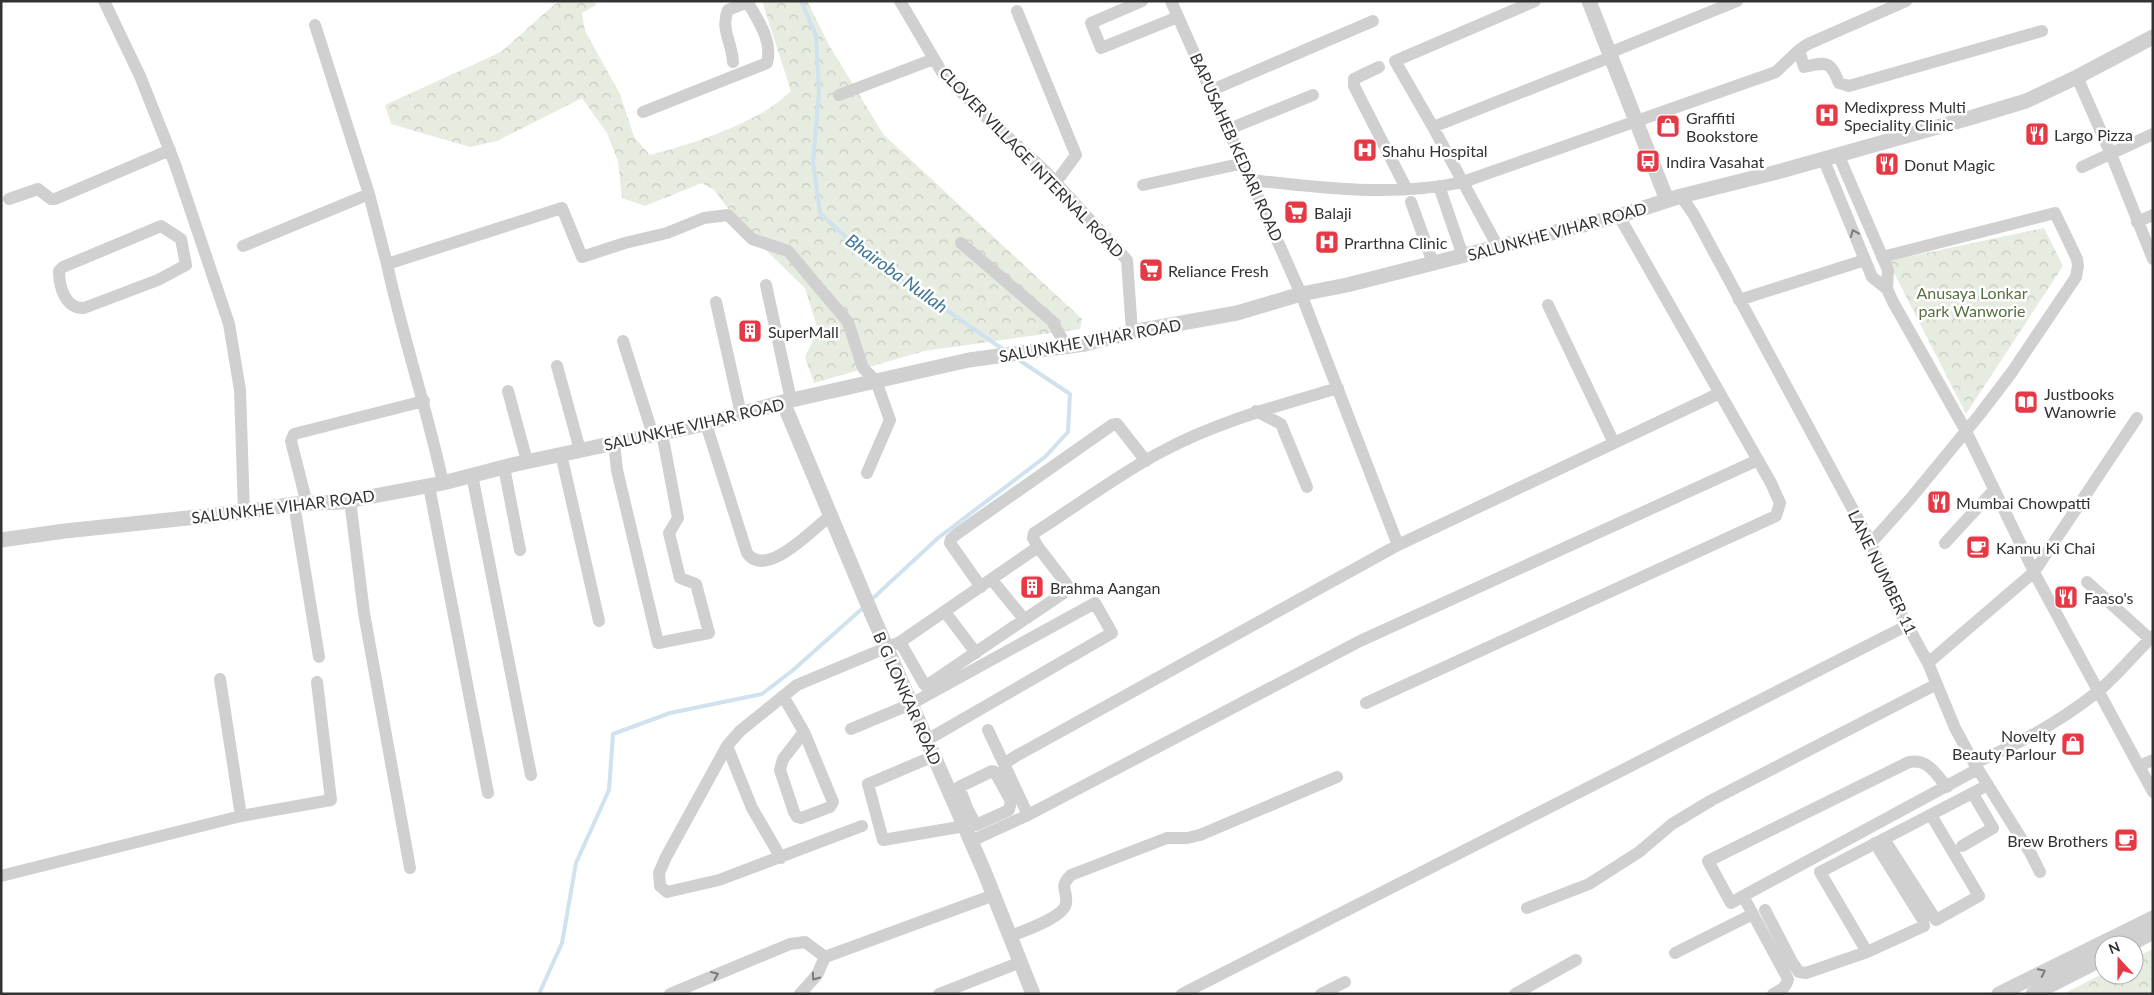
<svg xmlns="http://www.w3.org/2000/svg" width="2154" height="995" font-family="Lato,sans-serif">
	<defs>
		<pattern id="forest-crowns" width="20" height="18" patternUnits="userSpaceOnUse" patternTransform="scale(1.25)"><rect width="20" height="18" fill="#e6ecdf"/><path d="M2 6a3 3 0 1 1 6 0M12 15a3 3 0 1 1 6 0" fill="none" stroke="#c6cbc0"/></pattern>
	</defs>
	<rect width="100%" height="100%" fill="#fff"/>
	<path fill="url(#forest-crowns)" d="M 564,1 L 594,1 L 596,5 L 582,13 L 585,31 L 620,94 L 634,137 L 650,155 C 692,144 761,122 791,91 L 762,1 L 807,1 L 829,45 L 883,134 L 1082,319 L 1080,329 L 924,351 L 814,383 L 805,357 L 818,330 L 805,288 L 744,229 L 714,190 L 702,183 L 645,206 L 622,198 L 618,161 L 607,133 L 582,98 L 497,141 L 470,147 L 391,124 L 385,105 L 501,52 L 555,4 Z
		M 2044,228 L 2063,266 L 1966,414 L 1888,261 Z
		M 2153,949 L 2153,994 L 2063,994 L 2104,973 L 2104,975 L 2134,975 L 2134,958 Z"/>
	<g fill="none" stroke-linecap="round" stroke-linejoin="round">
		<path stroke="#cfe2ee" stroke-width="4" d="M 801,1 L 816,36 L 819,93 L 813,162 L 820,213 L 861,251 L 1004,350
			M 871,600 L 938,538 L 1045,457 L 1068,432 L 1070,394 L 1016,358
			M 539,994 L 562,943 L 576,863 L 609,790 L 613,734 L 670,713 L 762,694 L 792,671 L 864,607"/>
		<path stroke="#d0d0d0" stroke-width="12" d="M 104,1 L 140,76 L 175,164 L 229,324 L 240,390 L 244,512
			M 900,1 L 943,74 L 986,117 L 1046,172 L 1127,260 L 1132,332
			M 1142,1 L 1091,23 L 1101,48 L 1178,17
			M 1171,1 L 1301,294 L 1398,545
			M 1017,11 L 1076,155 L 1056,182
			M 315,25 L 369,194
			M 1799,50 L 1804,67 C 1826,62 1830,60 1839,83 L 1849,86 L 2042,31
			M 1609,53 L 1737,1
			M 733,62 C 732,42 720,29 728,10 L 748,2
			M 1379,67 L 1354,79 L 1354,86 L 1406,188
			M 2077,77 L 2111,154 L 2153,259
			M 1212,90 L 1373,21
			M 839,95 L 934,59
			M 643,112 L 767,63 C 773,40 758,21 747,1
			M 1433,127 L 1611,57
			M 1229,129 L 1313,95
			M 1838,154 L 1888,270 L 1887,289 L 1893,302 L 1966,431 L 2036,576 L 2153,792
			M 1823,158 L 1872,277 L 1887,289
			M 2082,167 L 2153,134
			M 1252,180 C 1321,188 1395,197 1463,182 L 1776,72 L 1799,50 L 1808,44 L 1906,1
			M 1143,185 L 1244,163
			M 1439,186 L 1463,256
			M 1681,196 L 1694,215 L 1871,543 L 1894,601 L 1928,663 L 1955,728 L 1974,763 L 2031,854 L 2040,872
			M 9,199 L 38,189 L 51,199 L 55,199 L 170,150
			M 1411,202 L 1433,263
			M 2137,222 L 2153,215
			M 161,226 L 181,239 L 186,265 L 158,280 L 84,308 C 65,309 59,286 59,271 L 63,267 Z
			M 961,243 L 1052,321 L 1066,346
			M 243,246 L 369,194 L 387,264
			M 1498,247 L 1433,127 L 1395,61 L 1535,1
			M 766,285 L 791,400
			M 1739,300 L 1865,260
			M 716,302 L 741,414
			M 1548,305 L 1614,443
			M 623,341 L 653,435
			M 557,366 L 580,450
			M 508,391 L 527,461
			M 1256,411 L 1281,424 L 1307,487
			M 706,424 L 747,553 C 766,580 813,529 830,516
			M 614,443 L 617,470 L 658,643 L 709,633 L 696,584 L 680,578 L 669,533 L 678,518 L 662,433
			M 561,454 L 599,621
			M 504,467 L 520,550
			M 472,475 L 531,775
			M 443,483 C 427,409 403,338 387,264 L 562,208 L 582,257 L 625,243 L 667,233 L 704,218 L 728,215 L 752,239 L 788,251 L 848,322 L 863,368 L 876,381 L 890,420 L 867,473
			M 429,486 L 488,793
			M 350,500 L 364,613 L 410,868
			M 294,504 L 319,657
			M 307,504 L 291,441 L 294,434 L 424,401
			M 1871,543 L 1911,498 L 1980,414 L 2012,372 L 2076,277 L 2078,266 L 2077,259 L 2055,213 L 1882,257
			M 1945,543 L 1994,490
			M 992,580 L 1024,619
			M 2087,582 L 2150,639
			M 981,587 L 950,543 L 951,539 L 958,533 L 1112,425 L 1117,424 L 1146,461
			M 945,612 L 976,653
			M 900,642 L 924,684 L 926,686 L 1068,590 L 1068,586 L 1038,547
			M 1928,663 L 2034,572 L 2137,418
			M 220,679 L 241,816
			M 783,696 L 804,732 L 833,802 L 830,807 L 801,818 L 797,817 L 794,812 L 780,770 L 783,759 L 804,732
			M 1366,703 L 1776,516 L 1780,503 L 1771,483 L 1619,216
			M 851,729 L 911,704 L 1095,603 L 1112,633 L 927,740
			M 988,730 L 1004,764
			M 727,746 L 666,857 L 659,873 L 660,886 L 667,892 L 719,880 L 862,826
			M 934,756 L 868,784 L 883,840 L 965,826
			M 1974,763 C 2018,745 2059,722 2096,693 C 2117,676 2134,654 2153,636
			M 2139,766 L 2153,760
			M 958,813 L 967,808 L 959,787 L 992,771 L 995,772 L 1011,801 L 1009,810 L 976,825 L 967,808
			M 1028,815 L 1360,641 L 1758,460
			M 1884,839 L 1936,920 L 1979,896 L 1931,815
			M 971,841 L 1028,815 L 1004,764 L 1016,756 L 1398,545 L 1720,393
			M 1962,846 L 1993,828 L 1973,794
			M 781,858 L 752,808 L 727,746 L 740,731 L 797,685 L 900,642 L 1038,547 L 1033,538 L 1034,533 C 1075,507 1118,475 1159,453 C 1216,422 1277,406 1338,388
			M 1,876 L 241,816 L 331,800 L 317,682
			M 1743,896 L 1731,903 L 1708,861 L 1909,762 C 1928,759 1935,773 1947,787
			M 1527,908 L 1589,884 L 1639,852 L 1672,824 L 1712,800 L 1937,684
			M 1765,910 L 1792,962 L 1799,972 L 1806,973 L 1867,952 L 1820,872 L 1988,785
			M 1011,936 C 1023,931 1065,917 1066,903 C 1068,890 1058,888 1071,875 L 1167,838 L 1187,838 L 1200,835 L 1337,777
			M 1867,952 L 1924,926 L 1923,920 L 1875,843
			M 1675,953 L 1753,914
			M 670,994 L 790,944 L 805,942 L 825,957
			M 800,994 L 817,975 L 825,957 L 994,895
			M 939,994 L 1021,962
			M 1182,994 L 1908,625
			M 1321,994 L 1345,982
			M 1515,994 L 1576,960
			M 1773,994 C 1781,990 1786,988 1788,979 L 1743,896 L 1978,769"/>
		<path stroke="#d0d0d0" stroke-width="15" d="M 1589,1 L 1667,200
			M 783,402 L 871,612 L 984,871 L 1033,994
			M 1,540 L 65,531 L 244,512 L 294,504 L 342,502 L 443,483 L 516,464 L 700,425 L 783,402 L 969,360 L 1085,344 L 1132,332 L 1237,313 L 1301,294 L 1347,285 L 1619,216 L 1681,196 L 1781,171 L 1973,117 L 2026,101 L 2077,77 L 2153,37
			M 2129,945 L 2153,932
			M 1999,994 L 2153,918
			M 2033,994 L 2104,958"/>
	</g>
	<defs><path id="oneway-chevron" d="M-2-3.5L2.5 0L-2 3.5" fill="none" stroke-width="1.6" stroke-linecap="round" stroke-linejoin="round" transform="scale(1.25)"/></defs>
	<g stroke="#7a7a7a">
		<use href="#oneway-chevron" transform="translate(1854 233) rotate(-112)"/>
		<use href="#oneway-chevron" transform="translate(2042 972) rotate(-26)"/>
		<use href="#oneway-chevron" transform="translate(715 975) rotate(-23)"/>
		<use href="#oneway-chevron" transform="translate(815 977) rotate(125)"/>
	</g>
	<defs>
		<g id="hospital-square" transform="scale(1.25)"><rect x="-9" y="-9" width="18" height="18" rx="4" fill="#e63946" stroke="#fff"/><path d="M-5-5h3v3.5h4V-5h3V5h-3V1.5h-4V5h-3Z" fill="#fff"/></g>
		<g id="shop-square" transform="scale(1.25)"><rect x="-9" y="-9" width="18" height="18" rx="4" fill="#e63946" stroke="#fff"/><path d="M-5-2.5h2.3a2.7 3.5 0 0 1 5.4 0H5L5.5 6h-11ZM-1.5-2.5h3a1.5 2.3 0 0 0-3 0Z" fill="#fff"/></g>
		<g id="restaurant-square" transform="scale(1.25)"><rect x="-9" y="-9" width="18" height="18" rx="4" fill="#e63946" stroke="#fff"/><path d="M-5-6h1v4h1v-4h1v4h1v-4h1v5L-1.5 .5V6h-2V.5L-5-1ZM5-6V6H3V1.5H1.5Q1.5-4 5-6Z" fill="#fff"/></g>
		<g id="bus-square" transform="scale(1.25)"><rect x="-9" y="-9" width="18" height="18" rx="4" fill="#e63946" stroke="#fff"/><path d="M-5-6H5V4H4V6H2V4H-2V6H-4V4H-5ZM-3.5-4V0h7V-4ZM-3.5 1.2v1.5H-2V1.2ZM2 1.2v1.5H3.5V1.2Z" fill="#fff"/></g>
		<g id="supermarket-square" transform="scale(1.25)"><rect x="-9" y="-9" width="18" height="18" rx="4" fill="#e63946" stroke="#fff"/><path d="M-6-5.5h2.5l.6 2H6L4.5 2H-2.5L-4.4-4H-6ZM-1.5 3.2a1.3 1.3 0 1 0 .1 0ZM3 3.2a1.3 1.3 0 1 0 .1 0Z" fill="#fff"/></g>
		<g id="building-square" transform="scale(1.25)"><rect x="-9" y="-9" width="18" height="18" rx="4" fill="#e63946" stroke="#fff"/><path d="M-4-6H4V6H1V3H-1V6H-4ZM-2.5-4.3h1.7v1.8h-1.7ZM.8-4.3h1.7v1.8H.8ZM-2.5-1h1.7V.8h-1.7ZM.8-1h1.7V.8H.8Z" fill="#fff"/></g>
		<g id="library-square" transform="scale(1.25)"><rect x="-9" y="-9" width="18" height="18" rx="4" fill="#e63946" stroke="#fff"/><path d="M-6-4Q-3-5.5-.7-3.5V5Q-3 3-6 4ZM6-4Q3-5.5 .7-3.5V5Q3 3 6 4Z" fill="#fff"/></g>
		<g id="cafe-square" transform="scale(1.25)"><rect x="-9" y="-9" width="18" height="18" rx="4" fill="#e63946" stroke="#fff"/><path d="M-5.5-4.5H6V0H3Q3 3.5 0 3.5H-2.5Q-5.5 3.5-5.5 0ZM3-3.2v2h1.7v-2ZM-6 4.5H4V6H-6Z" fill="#fff"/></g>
	</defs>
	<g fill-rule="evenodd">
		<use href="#hospital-square" x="1827" y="115"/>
		<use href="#shop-square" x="1668" y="126"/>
		<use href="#restaurant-square" x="2037" y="134"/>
		<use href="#hospital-square" x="1365" y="150"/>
		<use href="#bus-square" x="1648" y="161"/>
		<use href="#restaurant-square" x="1887" y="164"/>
		<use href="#supermarket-square" x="1296" y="212"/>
		<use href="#hospital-square" x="1327" y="242"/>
		<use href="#supermarket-square" x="1151" y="270"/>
		<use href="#building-square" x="750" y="331"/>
		<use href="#library-square" x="2026" y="402"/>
		<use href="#restaurant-square" x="1939" y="502"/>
		<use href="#cafe-square" x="1978" y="547"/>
		<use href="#building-square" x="1032" y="587"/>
		<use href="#restaurant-square" x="2066" y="597"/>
		<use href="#shop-square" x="2073" y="744"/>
		<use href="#cafe-square" x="2126" y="840"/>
	</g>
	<g text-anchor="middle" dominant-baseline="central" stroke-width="5" stroke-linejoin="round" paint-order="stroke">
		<g font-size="16" fill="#333" stroke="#fff" text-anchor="start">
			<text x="1844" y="106">Medixpress Multi<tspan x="1844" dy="18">Speciality Clinic</tspan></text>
			<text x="1686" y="117">Graffiti<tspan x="1686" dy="18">Bookstore</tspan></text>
			<text x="2054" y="134">Largo Pizza</text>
			<text x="1382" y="150">Shahu Hospital</text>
			<text x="1666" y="161">Indira Vasahat</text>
			<text x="1904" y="164">Donut Magic</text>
			<text x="1314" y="212">Balaji</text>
			<text x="1344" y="242">Prarthna Clinic</text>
			<text x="1168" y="270">Reliance Fresh</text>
			<text x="768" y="331">SuperMall</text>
			<text x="2044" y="393">Justbooks<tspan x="2044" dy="18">Wanowrie</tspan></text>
			<text x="1956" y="502">Mumbai Chowpatti</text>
			<text x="1996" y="547">Kannu Ki Chai</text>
			<text x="1050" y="587">Brahma Aangan</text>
			<text x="2084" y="597">Faaso's</text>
			<text x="2056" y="735" text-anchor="end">Novelty<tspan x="2056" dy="18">Beauty Parlour</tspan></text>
			<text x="2108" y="840" text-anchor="end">Brew Brothers</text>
		</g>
		<g font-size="16" fill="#333" stroke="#fff">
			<text transform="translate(1237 147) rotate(66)">BAPUSAHEB KEDARI ROAD</text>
			<text transform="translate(1032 162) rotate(46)">CLOVER VILLAGE INTERNAL ROAD</text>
			<text transform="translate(1557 231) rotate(-15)">SALUNKHE VIHAR ROAD</text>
			<text transform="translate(1090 340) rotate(-10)">SALUNKHE VIHAR ROAD</text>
			<text transform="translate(694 424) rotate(-13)">SALUNKHE VIHAR ROAD</text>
			<text transform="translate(283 506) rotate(-7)">SALUNKHE VIHAR ROAD</text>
			<text transform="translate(1883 572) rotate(64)">LANE NUMBER 11</text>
			<text transform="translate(908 698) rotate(66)">B G LONKAR ROAD</text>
		</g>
		<g font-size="16" fill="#56703f" stroke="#fff">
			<text x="1972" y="292">Anusaya Lonkar<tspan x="1972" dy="18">park Wanworie</tspan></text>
		</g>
		<g font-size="18" font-style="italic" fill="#3f7597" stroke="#fff">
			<text transform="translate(897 273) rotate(36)">Bhairoba Nullah</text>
		</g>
	</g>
	<rect width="2154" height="995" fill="none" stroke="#333333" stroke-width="5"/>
	<g transform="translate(2119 960) rotate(339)"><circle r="24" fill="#ffffff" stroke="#adadad"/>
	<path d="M0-4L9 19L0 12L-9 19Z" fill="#e63946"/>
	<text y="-8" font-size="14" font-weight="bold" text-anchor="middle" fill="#333333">N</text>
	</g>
</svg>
